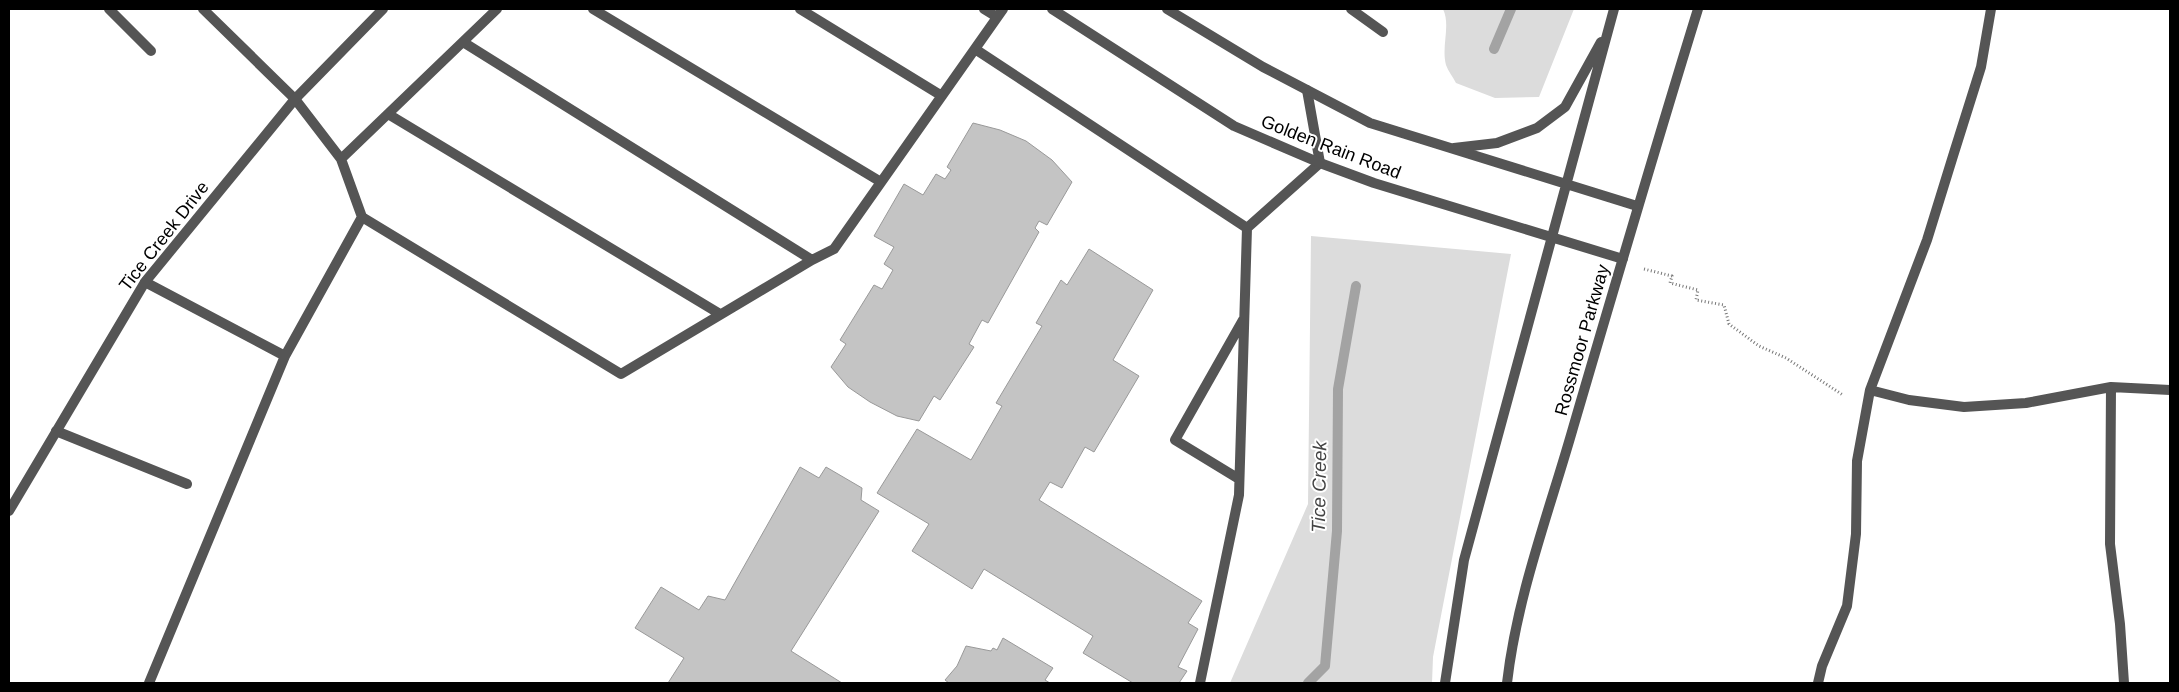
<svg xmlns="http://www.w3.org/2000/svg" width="2179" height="692" font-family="Arial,sans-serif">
	<rect width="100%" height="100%" fill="#fff"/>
	<path fill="#dcdcdc" d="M 1443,9 L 1574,9 L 1539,97 L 1495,98 L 1456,83 C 1453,77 1448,71 1446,65 C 1441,46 1451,26 1443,9 Z
		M 1311,236 L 1511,254 L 1433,657 L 1432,683 L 1230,683 L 1308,504 Z"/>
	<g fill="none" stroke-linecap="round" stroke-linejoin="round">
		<path stroke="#a3a3a3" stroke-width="10" d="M 1494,49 L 1511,9
			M 1308,683 L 1325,666 L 1337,531 L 1338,389 L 1356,286"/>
	</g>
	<path fill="#c4c4c4" stroke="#999" d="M 973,123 L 1000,130 L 1026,141 L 1052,160 L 1072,182 L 1047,225 L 1039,221 L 1035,228 L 1039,232 L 988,323 L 982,320 L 969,344 L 974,347 L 940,400 L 934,396 L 919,421 L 897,416 L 870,402 L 848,387 L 831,367 L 846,344 L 840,340 L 874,285 L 882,289 L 893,270 L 884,264 L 894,247 L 874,236 L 904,184 L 923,195 L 936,174 L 945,179 L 951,170 L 947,167 Z
		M 1089,249 L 1153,290 L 1113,360 L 1139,376 L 1094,452 L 1085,447 L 1062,488 L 1050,482 L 1039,500 L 1202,601 L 1188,623 L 1198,629 L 1178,667 L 1187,671 L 1179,683 L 1133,683 L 1083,653 L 1093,636 L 984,569 L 972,589 L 912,551 L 929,524 L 877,493 L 917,429 L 971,460 L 1002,406 L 996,403 L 1042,326 L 1036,323 L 1061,280 L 1067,285 Z
		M 800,467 L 819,478 L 826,467 L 862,488 L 861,500 L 879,511 L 791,651 L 842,683 L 668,683 L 684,658 L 635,628 L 661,587 L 699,610 L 708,596 L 725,600 Z
		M 1003,638 L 1053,668 L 1045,680 L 1050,683 L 949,683 L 945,680 L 957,666 L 966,646 L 991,651 L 993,648 L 997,650 Z"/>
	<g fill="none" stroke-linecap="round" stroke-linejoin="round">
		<path stroke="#777" stroke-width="3" stroke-dasharray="1 2.5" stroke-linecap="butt" d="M 1644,269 L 1672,276 L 1670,283 L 1698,290 L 1696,300 L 1724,305 L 1729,324 L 1759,346 L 1786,358 L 1843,395"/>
		<path stroke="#555" stroke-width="10" d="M 109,9 L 151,51
			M 593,9 L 881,182
			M 800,9 L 942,96
			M 984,9 L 997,17
			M 1351,9 L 1383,32
			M 463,42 L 812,260
			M 975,49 L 1247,228 L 1320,163 L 1307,90
			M 295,99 L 341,159 L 497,9
			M 388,114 L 720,314
			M 341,159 L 362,217 L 621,374 L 812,260 L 834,249 L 1003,9
			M 145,282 L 285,356
			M 2111,387 L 2110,544 L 2120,624 L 2124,683
			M 1870,390 L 1909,400 L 1964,407 L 2026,403 L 2111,387 L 2170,390
			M 56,431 L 187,484
			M 1239,479 L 1175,440 L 1243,320
			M 149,683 L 285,356 L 362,217
			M 1200,683 L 1239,495 L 1247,228
			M 1818,683 L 1822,666 L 1847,606 L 1856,534 L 1857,461 L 1870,390 L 1927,240 L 1953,156 L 1981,67 L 1991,9"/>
		<path stroke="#555" stroke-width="10" d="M 203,9 L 295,99"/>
		<path stroke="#555" stroke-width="10" d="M 1052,9 L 1234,126 L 1320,163 L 1374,183 L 1623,259
			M 1167,9 L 1263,67 L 1370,123 L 1637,206
			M 1454,148 L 1497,143 L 1537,128 L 1565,107 L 1601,42
			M 9,511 L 145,282 L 295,99 L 383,9
			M 1445,683 L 1464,560 L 1614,9
			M 1507,683 C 1517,596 1549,512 1573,428 C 1614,288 1655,148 1698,9"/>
	</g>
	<g text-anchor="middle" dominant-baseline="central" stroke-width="4" stroke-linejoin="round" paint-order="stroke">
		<g font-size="18" fill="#000" stroke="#fff">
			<text transform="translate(1331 147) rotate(21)">Golden Rain Road</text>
			<text transform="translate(164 236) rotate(-52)">Tice Creek Drive</text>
			<text transform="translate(1582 340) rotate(-74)">Rossmoor Parkway</text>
		</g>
		<g font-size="19" font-style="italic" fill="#444" stroke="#fff">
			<text transform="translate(1319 487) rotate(-89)">Tice Creek</text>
		</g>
	</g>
	<rect width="2179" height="692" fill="none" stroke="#000000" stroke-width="20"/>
</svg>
